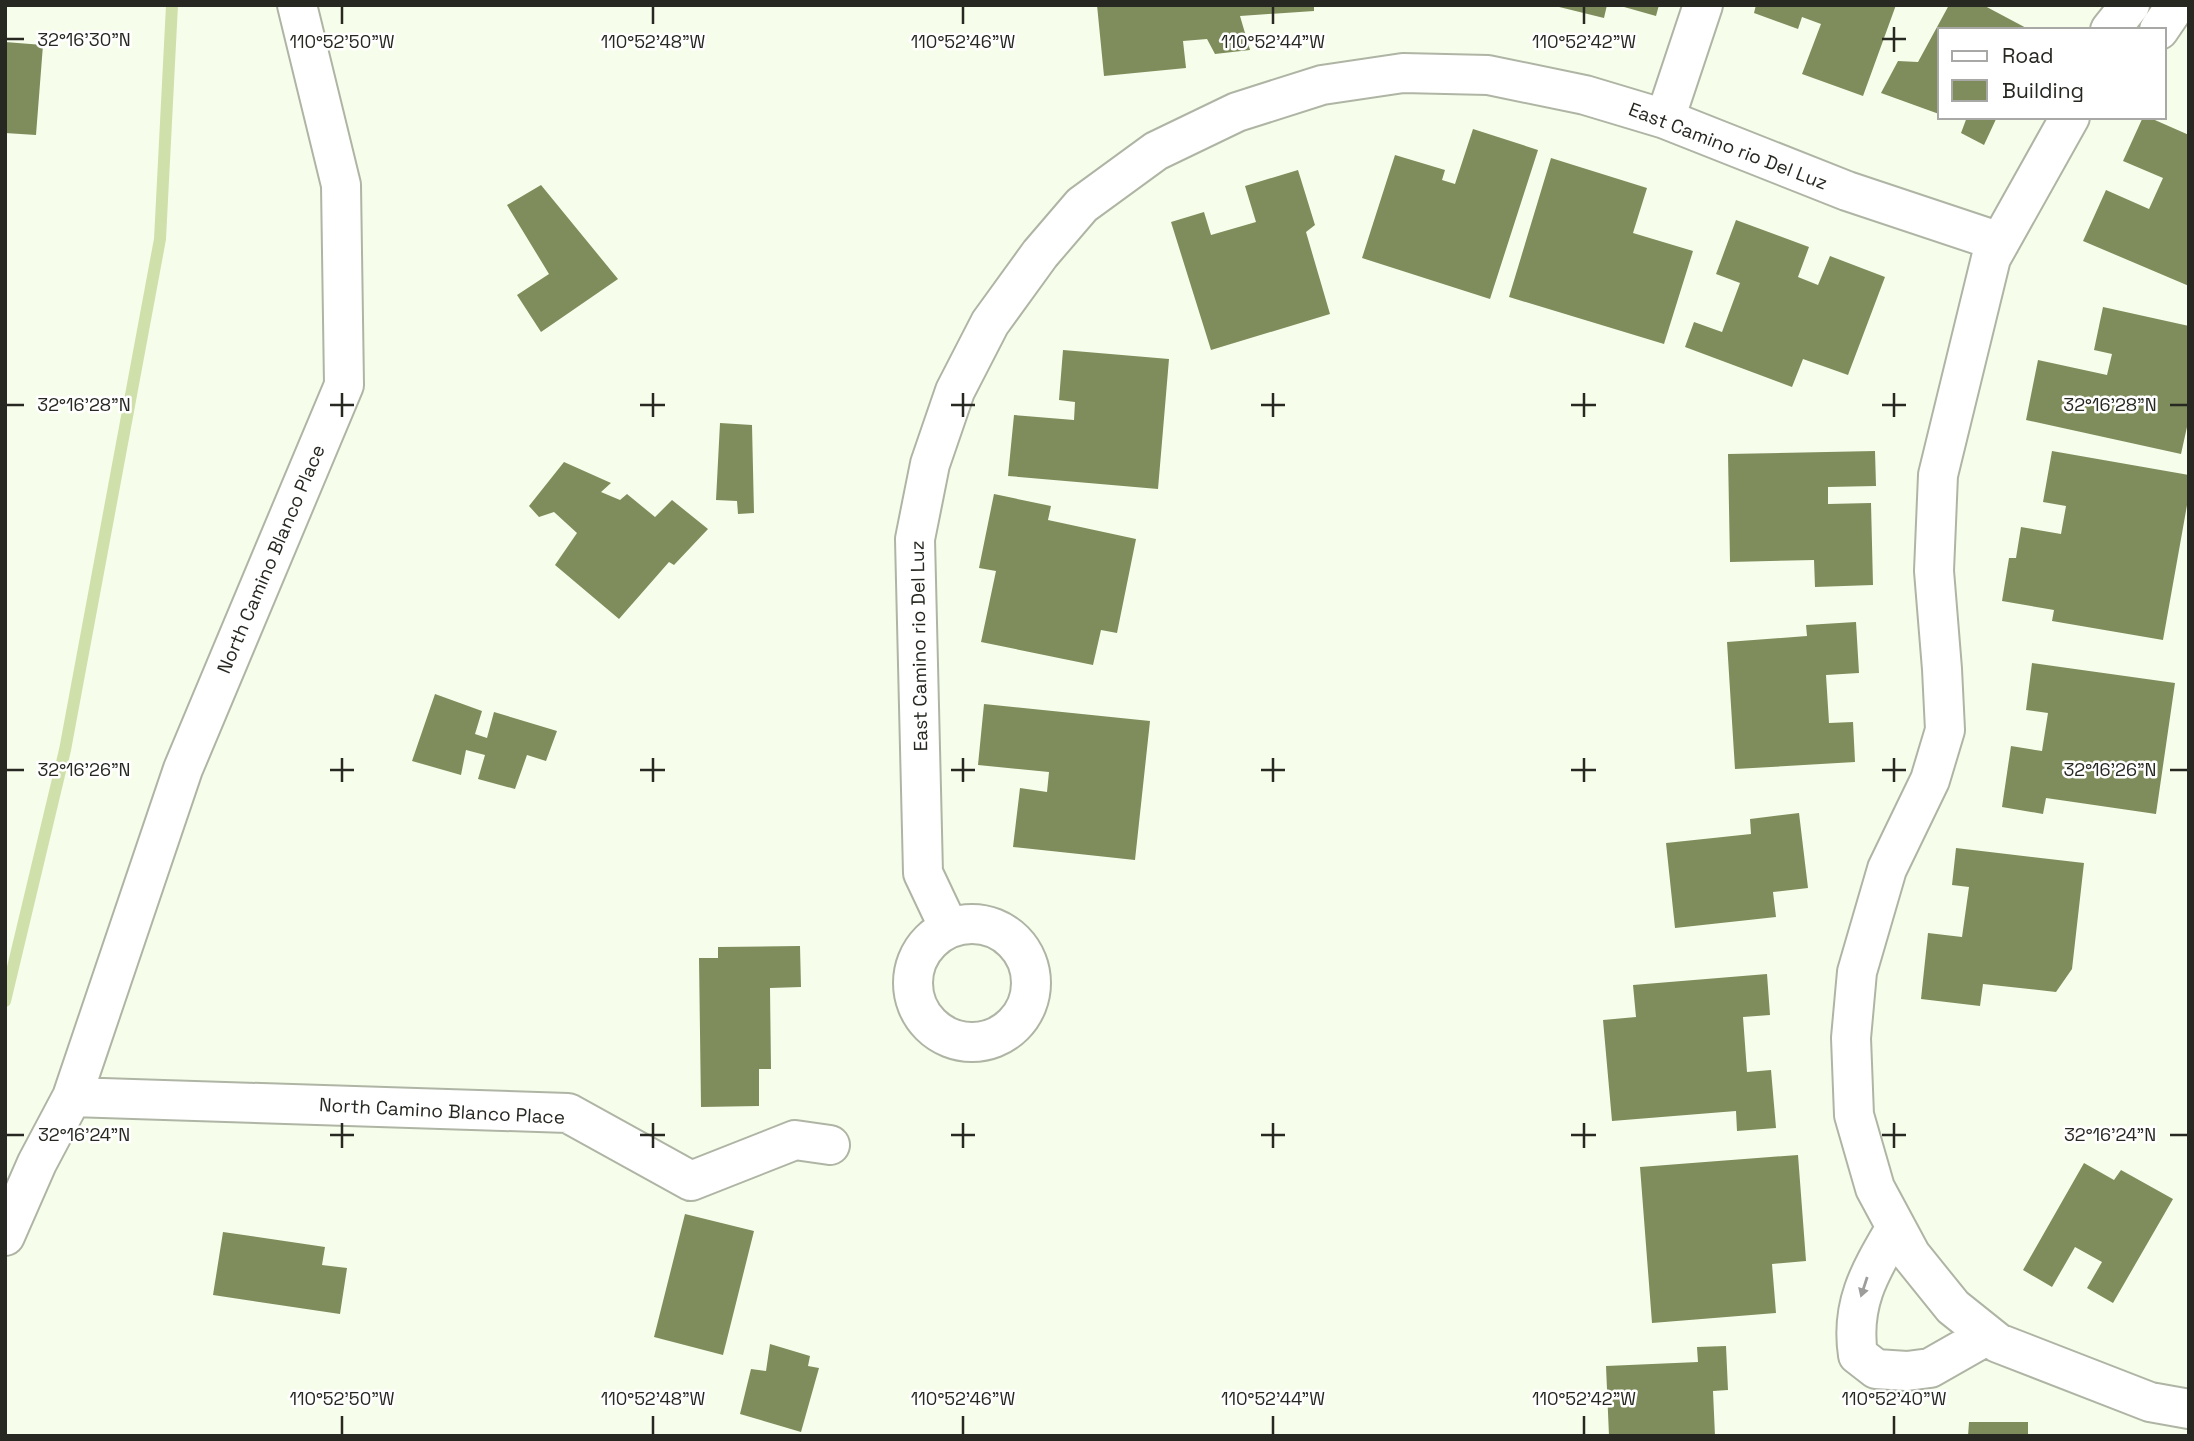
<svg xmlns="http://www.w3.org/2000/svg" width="2194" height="1441" font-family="'Space Grotesk',sans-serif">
	<rect width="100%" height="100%" fill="#f7fdeb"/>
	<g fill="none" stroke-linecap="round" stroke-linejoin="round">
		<path stroke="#d0e0ab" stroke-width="12" d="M 5,1001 L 65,750 L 160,239 L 172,5"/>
	</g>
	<path fill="#7f8d5c" d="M 1097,5 L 1314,5 L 1314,11 L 1240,16 L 1250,50 L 1215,54 L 1207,39 L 1183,41 L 1186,68 L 1104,76 Z
		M 1551,5 L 1607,5 L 1604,18 Z
		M 1617,5 L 1659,5 L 1656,16 Z
		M 1756,5 L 1896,5 L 1863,96 L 1802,74 L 1821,24 L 1802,17 L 1798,29 L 1754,13 Z
		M 1949,5 L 1983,5 L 2030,30 L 1940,30 L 1939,114 L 1881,93 L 1898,61 L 1918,62 Z
		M 5,42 L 43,45 L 36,135 L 5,133 Z
		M 1967,117 L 1997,117 L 1984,145 L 1961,133 Z
		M 2143,117 L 2148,117 L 2189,135 L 2189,286 L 2083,241 L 2106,190 L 2149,209 L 2163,178 L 2123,161 Z
		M 1473,129 L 1538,150 L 1490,299 L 1362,258 L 1395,155 L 1445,170 L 1442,180 L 1455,184 Z
		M 1551,158 L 1647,188 L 1633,233 L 1693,251 L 1664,344 L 1509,297 Z
		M 1298,170 L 1315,225 L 1306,232 L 1330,314 L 1211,350 L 1171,222 L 1204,212 L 1211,235 L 1256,222 L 1245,186 Z
		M 541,185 L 618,279 L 541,332 L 517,295 L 549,274 L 507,205 Z
		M 1736,220 L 1809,247 L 1798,277 L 1818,285 L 1830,256 L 1885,277 L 1848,375 L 1803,359 L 1792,387 L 1685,347 L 1694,322 L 1722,332 L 1740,283 L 1716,274 Z
		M 2103,307 L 2189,326 L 2189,418 L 2181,454 L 2026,420 L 2038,360 L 2107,375 L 2112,354 L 2094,350 Z
		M 1063,350 L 1169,359 L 1158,489 L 1008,476 L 1014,415 L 1074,420 L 1075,402 L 1059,400 Z
		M 720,423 L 752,425 L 754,513 L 738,514 L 737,501 L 716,500 Z
		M 1875,451 L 1876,486 L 1828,487 L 1828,504 L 1871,503 L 1873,585 L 1815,587 L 1814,560 L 1730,562 L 1728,454 Z
		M 2052,451 L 2189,475 L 2189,494 L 2163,640 L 2052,621 L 2054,610 L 2002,601 L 2009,558 L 2016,558 L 2021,527 L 2061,534 L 2066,506 L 2043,502 Z
		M 564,462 L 611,483 L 601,492 L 620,500 L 627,494 L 655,517 L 672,500 L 708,529 L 674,565 L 669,562 L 619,619 L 555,565 L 577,533 L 554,512 L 539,517 L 529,506 Z
		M 994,494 L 1051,506 L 1048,520 L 1136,539 L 1117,633 L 1101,630 L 1093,665 L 981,642 L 996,571 L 979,568 Z
		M 1856,622 L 1859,673 L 1826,675 L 1829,723 L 1853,722 L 1855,762 L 1735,769 L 1727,642 L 1807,636 L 1806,625 Z
		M 2032,663 L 2175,683 L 2156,814 L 2046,798 L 2043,814 L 2002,807 L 2011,746 L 2042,751 L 2048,713 L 2026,710 Z
		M 435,694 L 482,711 L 475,734 L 487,738 L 494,712 L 557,731 L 546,761 L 527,755 L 515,789 L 478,779 L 485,755 L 466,750 L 461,775 L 412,761 Z
		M 984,704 L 1150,721 L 1135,860 L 1013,847 L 1020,788 L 1047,792 L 1049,772 L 978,765 Z
		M 1799,813 L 1808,888 L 1773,892 L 1776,917 L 1675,928 L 1666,843 L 1751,834 L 1750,819 Z
		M 1956,848 L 2084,863 L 2072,969 L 2056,992 L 1983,984 L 1980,1006 L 1921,999 L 1928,933 L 1962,937 L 1969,887 L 1952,885 Z
		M 800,946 L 801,987 L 770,988 L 771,1069 L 759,1069 L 759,1106 L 701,1107 L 699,958 L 718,958 L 718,947 Z
		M 1767,974 L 1770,1015 L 1743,1017 L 1747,1072 L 1771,1070 L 1776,1128 L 1737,1131 L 1736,1111 L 1612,1121 L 1603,1020 L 1636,1017 L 1633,985 Z
		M 1798,1155 L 1806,1261 L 1772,1264 L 1776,1313 L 1652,1323 L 1640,1167 Z
		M 2084,1163 L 2114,1180 L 2121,1170 L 2173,1199 L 2113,1303 L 2087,1288 L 2102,1262 L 2075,1247 L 2052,1287 L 2023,1270 Z
		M 685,1214 L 754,1231 L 723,1355 L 654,1337 Z
		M 223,1232 L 325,1247 L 322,1265 L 347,1268 L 340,1314 L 213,1295 Z
		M 770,1344 L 810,1356 L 808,1366 L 819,1368 L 801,1432 L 740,1414 L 751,1369 L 766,1371 Z
		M 1726,1346 L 1728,1390 L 1713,1391 L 1715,1436 L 1609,1436 L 1606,1366 L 1698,1362 L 1697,1347 Z
		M 1969,1422 L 2028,1422 L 2028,1436 L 1968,1436 Z"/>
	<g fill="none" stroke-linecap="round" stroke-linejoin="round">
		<g stroke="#afb5a4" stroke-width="42">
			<path id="minor" d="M 2110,30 L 2130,5
				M 2159,30 L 2176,5
				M 2070,117 L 1991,258 L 1938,475 L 1934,571 L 1942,669 L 1945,730 L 1930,780 L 1887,869 L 1857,972 L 1851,1038 L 1854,1115 L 1875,1188 L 1911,1255 L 1953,1307 L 1998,1343 L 2150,1402 L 2189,1409
				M 1665,119 L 1703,5
				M913 983a59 59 0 1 1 118 0a59 59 0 1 1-118 0Z
				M 949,928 L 923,873 L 915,539 L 930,464 L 955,391 L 990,323 L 1040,254 L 1082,205 L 1156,151 L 1237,112 L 1322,85 L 1403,73 L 1488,75 L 1585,95 L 1665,119 L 1847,191 L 2000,242
				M 72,1097 L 568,1113 L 691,1181 L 795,1140 L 830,1145
				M 1896,1227 C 1871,1270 1850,1303 1858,1355 L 1876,1369 L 1907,1371 L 1930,1368 L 1988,1335
				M 5,1236 L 37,1163 L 72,1097 L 183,769 L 344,385 L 341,185 L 297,5"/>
		</g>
		<use href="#minor" stroke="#fff" stroke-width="38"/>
	</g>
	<defs><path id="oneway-solid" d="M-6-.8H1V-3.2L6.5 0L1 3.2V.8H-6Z" transform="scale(1.75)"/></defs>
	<use fill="#9d9e9b" href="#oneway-solid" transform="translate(1864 1287) rotate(108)"/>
	<path fill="none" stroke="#262821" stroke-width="2.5" d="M 342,7 L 342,24M 653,7 L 653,24M 963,7 L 963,24M 1273,7 L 1273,24M 1584,7 L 1584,24M 1894,27 L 1894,52M 7,39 L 24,39M 1882,39 L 1906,39M 342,393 L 342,417M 653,393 L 653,417M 963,393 L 963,417M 1273,393 L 1273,417M 1584,393 L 1584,417M 1894,393 L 1894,417M 7,405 L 24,405M 330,405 L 354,405M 640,405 L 665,405M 951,405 L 975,405M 1261,405 L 1285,405M 1571,405 L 1596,405M 1882,405 L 1906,405M 2170,405 L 2187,405M 342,758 L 342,782M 653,758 L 653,782M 963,758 L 963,782M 1273,758 L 1273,782M 1584,758 L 1584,782M 1894,758 L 1894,782M 7,770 L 24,770M 330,770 L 354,770M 640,770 L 665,770M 951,770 L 975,770M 1261,770 L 1285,770M 1571,770 L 1596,770M 1882,770 L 1906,770M 2170,770 L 2187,770M 342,1123 L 342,1148M 653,1123 L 653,1148M 963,1123 L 963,1148M 1273,1123 L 1273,1148M 1584,1123 L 1584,1148M 1894,1123 L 1894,1148M 7,1135 L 24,1135M 330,1135 L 354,1135M 640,1135 L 665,1135M 951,1135 L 975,1135M 1261,1135 L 1285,1135M 1571,1135 L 1596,1135M 1882,1135 L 1906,1135M 2170,1135 L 2187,1135M 342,1416 L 342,1434M 653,1416 L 653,1434M 963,1416 L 963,1434M 1273,1416 L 1273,1434M 1584,1416 L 1584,1434M 1894,1416 L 1894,1434"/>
	<g text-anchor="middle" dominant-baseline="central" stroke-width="5" stroke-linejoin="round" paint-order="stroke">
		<g font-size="19" fill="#262821" stroke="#fff">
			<text transform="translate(1728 146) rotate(21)">East Camino rio Del Luz</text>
			<text transform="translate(271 559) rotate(-67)">North Camino Blanco Place</text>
			<text transform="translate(919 646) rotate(-91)">East Camino rio Del Luz</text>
			<text transform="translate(442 1111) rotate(3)">North Camino Blanco Place</text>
		</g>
	</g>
	<g font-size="18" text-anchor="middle" fill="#262821" stroke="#fff" stroke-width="5" stroke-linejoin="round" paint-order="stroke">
		<text x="84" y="46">32°16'30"N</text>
		<text x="342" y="48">110°52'50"W</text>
		<text x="653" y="48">110°52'48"W</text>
		<text x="963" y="48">110°52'46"W</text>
		<text x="1273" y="48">110°52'44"W</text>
		<text x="1584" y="48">110°52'42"W</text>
		<text x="84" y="411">32°16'28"N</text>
		<text x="2110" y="411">32°16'28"N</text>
		<text x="84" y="776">32°16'26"N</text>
		<text x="2110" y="776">32°16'26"N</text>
		<text x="84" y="1141">32°16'24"N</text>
		<text x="2110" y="1141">32°16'24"N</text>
		<text x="342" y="1405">110°52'50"W</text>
		<text x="653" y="1405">110°52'48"W</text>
		<text x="963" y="1405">110°52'46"W</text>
		<text x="1273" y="1405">110°52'44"W</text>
		<text x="1584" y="1405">110°52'42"W</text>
		<text x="1894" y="1405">110°52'40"W</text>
	</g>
	<rect width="2194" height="1441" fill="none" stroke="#262821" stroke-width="14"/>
	<rect x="1938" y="28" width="228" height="91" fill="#ffffff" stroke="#a8a9a6" stroke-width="2"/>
	<rect x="1952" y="51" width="35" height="10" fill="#ffffff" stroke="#a8a9a6" stroke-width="2"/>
	<text x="2002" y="63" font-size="21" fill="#262821">Road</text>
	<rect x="1952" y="80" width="35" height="21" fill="#7f8d5c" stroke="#a8a9a6" stroke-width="2"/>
	<text x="2002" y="98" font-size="21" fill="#262821">Building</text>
</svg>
